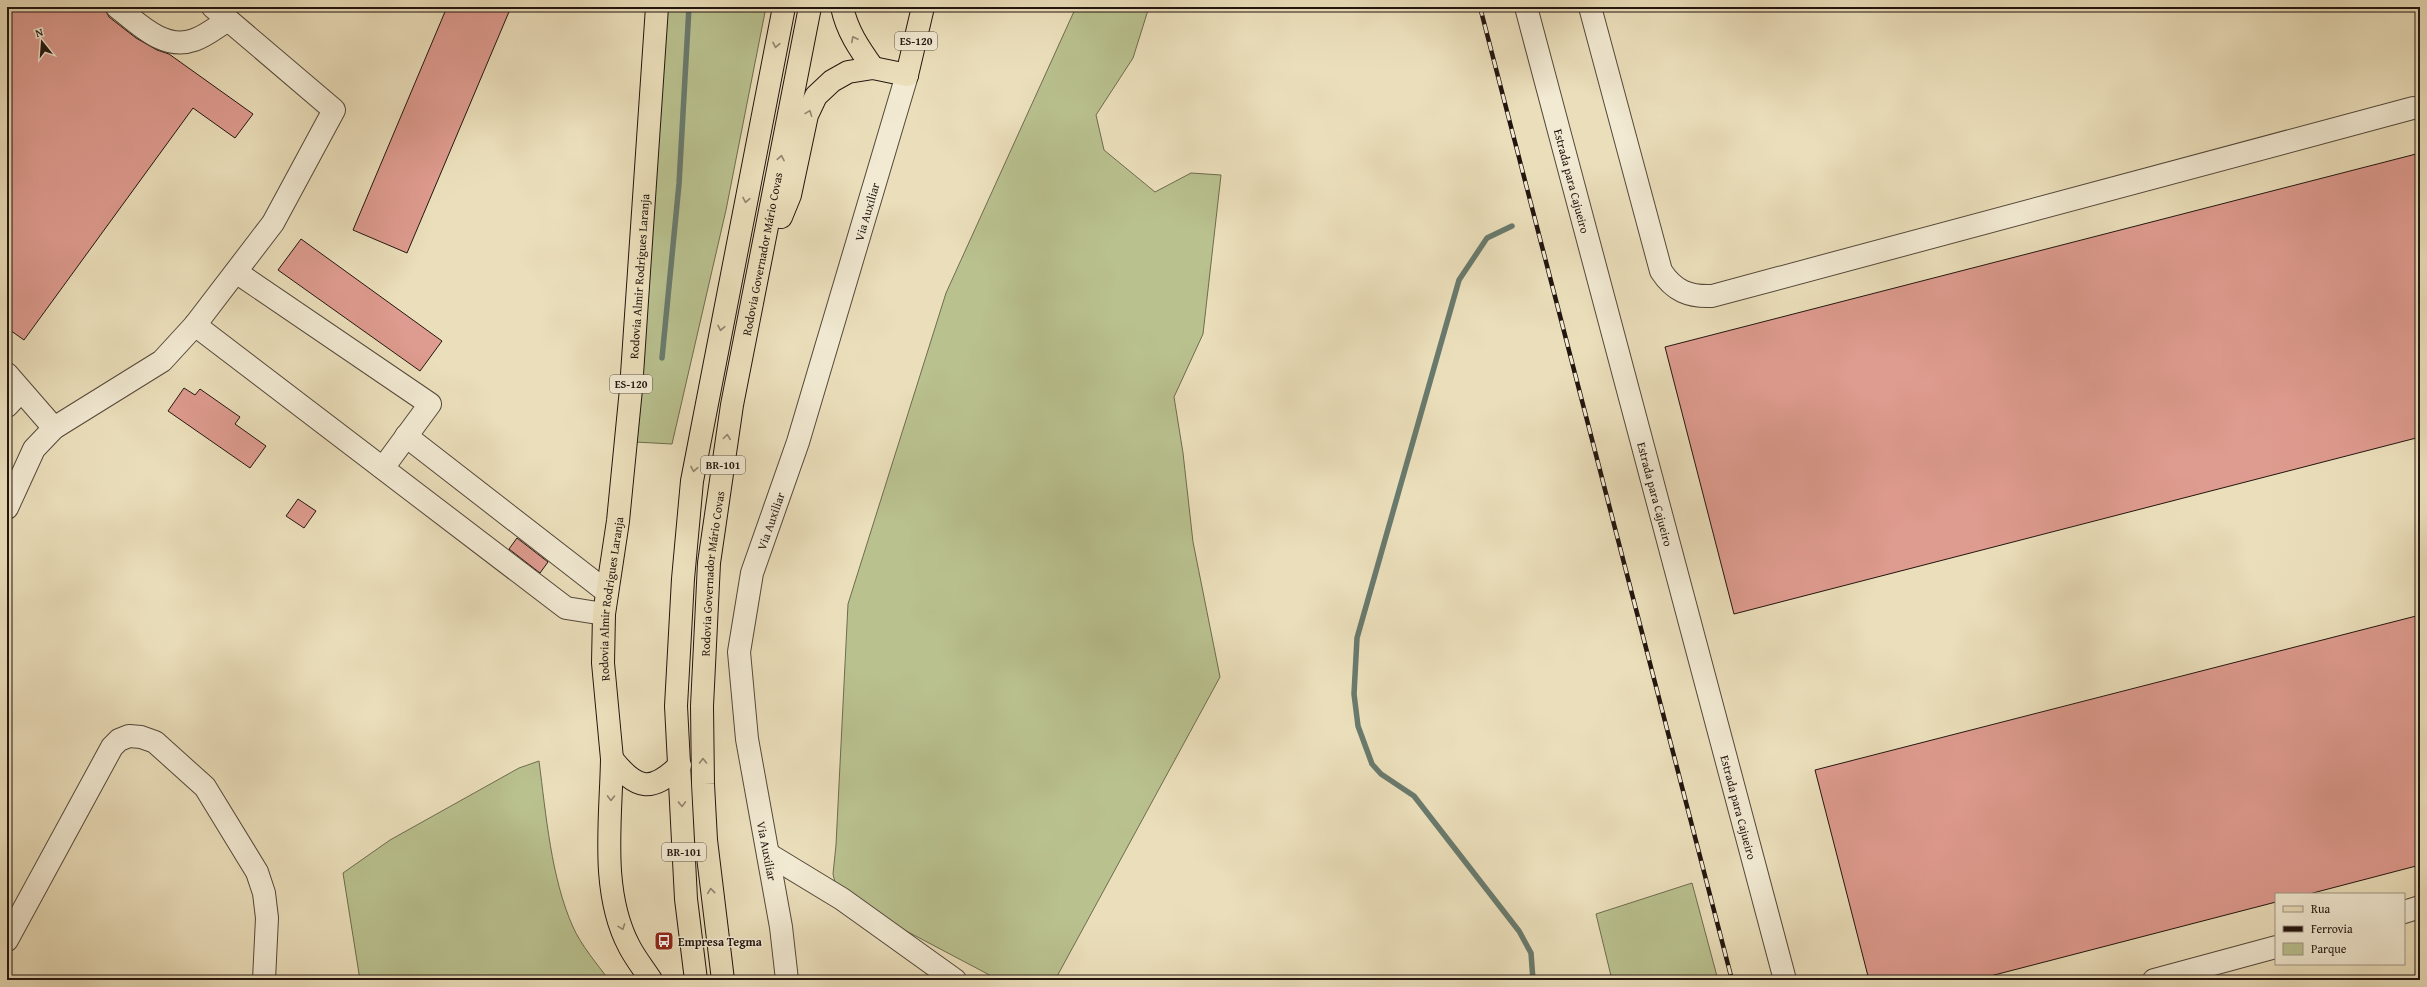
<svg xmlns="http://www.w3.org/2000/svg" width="2427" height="987" font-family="'Gentium Book Plus',serif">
	<rect width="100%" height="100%" fill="#ebdfbb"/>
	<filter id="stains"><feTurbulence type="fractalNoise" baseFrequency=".005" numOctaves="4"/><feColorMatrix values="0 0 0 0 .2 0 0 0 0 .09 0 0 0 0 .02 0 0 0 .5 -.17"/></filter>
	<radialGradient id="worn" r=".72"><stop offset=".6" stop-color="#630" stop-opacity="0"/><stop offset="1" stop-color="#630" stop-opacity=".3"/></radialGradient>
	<path fill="#b9c18f" stroke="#6e6b4f" d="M 668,7 L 766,7 L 726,210 L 672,444 L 635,442 L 631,366 Z
		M 1076,7 L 1149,7 L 1133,58 L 1096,115 L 1104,150 L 1155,192 L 1191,173 L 1221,175 L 1203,334 L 1174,397 L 1183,453 L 1193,542 L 1220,677 L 1055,980 L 999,980 L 838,895 L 833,874 L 836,845 L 848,604 L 946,293 Z
		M 539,761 C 546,814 551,878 573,927 C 581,945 597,964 609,980 L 360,980 L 343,873 L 390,840 L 519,768 Z
		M 1692,883 L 1718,980 L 1612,980 L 1596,914 Z"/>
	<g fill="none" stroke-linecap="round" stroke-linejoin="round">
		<path stroke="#697a6d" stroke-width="5.5" d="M 1512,226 L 1487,238 L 1459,280 L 1357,638 L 1354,694 L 1358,726 L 1372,764 L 1381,774 L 1414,796 L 1519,931 L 1531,953 L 1533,980
			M 662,358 L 679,184 L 689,7"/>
	</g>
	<path fill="#de9b8f" stroke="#22150f" d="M 7,7 L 104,7 L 109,17 L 136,38 L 157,50 L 169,54 L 253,114 L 235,138 L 193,108 L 24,340 L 7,328 Z
		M 447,7 L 511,7 L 407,253 L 353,230 Z
		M 2420,153 L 2420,437 L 1734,614 L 1665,347 Z
		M 301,239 L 442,341 L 420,371 L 278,270 Z
		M 184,388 L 195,395 L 200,389 L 240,417 L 235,424 L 266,446 L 250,468 L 168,411 Z
		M 298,499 L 316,511 L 304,528 L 286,516 Z
		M 517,538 L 548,562 L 540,573 L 509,549 Z
		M 2420,615 L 2420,865 L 2309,894 L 2276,894 L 2276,902 L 1975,980 L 1869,980 L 1815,770 Z"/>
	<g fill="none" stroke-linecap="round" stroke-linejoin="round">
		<g stroke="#54483a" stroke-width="24">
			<g id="minor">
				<path d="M 117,7 C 139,24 164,51 194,40 C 206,36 218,26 228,20"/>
				<path id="s1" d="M 1526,7 L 1785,980"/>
				<path d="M 1590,7 L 1661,271 C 1674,291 1689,297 1712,296 L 2413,108"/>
				<path d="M 236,272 L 430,404 L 383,468"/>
				<path d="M 195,325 L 566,608 L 604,614"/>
				<path d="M 7,374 L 54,428"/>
				<path d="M 7,406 L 21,391"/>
				<path d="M 406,436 L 607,592"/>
				<path d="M 7,508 L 34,449 L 54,428 L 162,361 L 195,325 L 273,223 L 334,110 L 213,7"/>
				<path d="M 768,854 L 842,899 L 955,980"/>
				<path d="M 2404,912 L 2420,907"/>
				<path d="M 7,940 L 112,747 L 119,740 L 129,736 L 141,737 L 155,742 L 205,787 L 257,872 L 264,893 L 267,918 L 264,980"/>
				<path id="s2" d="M 787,980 L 781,927 L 747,739 L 739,652 L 752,573 L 798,442 L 907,75"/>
				<path d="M 2154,980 L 2276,947"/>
			</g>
		</g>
		<g stroke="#22150f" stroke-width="24">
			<g id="major">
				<path d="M 907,75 L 923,7"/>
				<path id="s3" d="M 612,759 L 603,663 L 604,614 L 618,521 L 631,389 L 657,7"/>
			</g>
		</g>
		<g stroke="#22150f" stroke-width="24">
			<g id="highway">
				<path d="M 842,7 C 847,31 859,48 873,68"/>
				<path d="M 781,217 L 790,195 L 807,115 L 816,96 L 832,81 L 848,72 L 873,68 L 907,75"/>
				<path d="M 612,759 C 611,819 600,891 629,946 C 635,958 644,969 651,980"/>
				<path d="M 612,759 C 637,790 651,793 680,765"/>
				<path d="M 696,980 L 686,899 L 676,706 L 683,579 L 692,481 L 784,7"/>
				<path id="s4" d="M 723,980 L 706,840 L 703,784 L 702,706 L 709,563 L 732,405 L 810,7"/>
			</g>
		</g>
		<use href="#minor" stroke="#f2ead3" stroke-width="22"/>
		<use href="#major" stroke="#ebdfbb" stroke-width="22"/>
		<use href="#highway" stroke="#ebdfbb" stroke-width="22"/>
		<g stroke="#22150f" stroke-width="4.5">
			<path id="rail" d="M 1480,7 L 1732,980"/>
		</g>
		<use href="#rail" stroke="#f2ead3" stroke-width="3" stroke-dasharray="9" stroke-linecap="butt"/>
	</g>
	<defs><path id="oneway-chevron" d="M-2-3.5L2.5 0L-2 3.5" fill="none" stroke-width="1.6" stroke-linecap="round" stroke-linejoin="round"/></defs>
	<g stroke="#91846e">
		<use href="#oneway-chevron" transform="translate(854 39) rotate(-117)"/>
		<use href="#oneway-chevron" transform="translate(776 45) rotate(101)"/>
		<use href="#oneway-chevron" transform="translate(809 113) rotate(-69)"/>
		<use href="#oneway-chevron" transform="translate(781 158) rotate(-79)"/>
		<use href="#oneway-chevron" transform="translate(746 200) rotate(101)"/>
		<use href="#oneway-chevron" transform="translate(721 328) rotate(101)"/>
		<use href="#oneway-chevron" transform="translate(727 437) rotate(-82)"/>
		<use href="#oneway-chevron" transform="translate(694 469) rotate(100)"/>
		<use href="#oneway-chevron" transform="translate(703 761) rotate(-91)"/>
		<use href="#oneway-chevron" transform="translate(611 798) rotate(91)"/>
		<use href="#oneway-chevron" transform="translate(682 804) rotate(88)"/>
		<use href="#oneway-chevron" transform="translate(711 891) rotate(-96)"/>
		<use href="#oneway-chevron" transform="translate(622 927) rotate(70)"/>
	</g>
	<defs>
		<g id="bus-square" transform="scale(1)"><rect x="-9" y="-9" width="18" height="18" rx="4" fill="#8f2418" stroke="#f2ead3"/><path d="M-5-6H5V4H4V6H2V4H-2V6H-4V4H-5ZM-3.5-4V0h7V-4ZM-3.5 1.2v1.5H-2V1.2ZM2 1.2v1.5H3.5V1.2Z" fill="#fff"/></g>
	</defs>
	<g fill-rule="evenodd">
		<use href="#bus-square" x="664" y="941"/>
	</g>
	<g text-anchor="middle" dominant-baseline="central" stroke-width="3" stroke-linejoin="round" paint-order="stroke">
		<g fill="#f2ead3" stroke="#60554a" stroke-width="1">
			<rect x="895" y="32" width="42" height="18" rx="3"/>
			<rect x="610" y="375" width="42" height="18" rx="3"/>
			<rect x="701" y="456" width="44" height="18" rx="3"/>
			<rect x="662" y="843" width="44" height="18" rx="3"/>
		</g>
		<g font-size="11" font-weight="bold" fill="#22150f">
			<text x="916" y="41">ES-120</text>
			<text x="631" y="384">ES-120</text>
			<text x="723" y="465">BR-101</text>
			<text x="684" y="852">BR-101</text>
		</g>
		<g font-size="12" fill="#22150f" stroke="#f2ead3">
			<text stroke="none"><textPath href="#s1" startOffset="180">Estrada para Cajueiro</textPath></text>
			<text stroke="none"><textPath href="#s2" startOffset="791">Via Auxiliar</textPath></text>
			<text stroke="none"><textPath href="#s4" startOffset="732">Rodovia Governador Mário Covas</textPath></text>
			<text stroke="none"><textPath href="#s3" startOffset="485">Rodovia Almir Rodrigues Laranja</textPath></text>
			<text stroke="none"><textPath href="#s1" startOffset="504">Estrada para Cajueiro</textPath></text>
			<text stroke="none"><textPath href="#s2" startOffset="467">Via Auxiliar</textPath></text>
			<text stroke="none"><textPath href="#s4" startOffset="408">Rodovia Governador Mário Covas</textPath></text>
			<text stroke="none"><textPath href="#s3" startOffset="161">Rodovia Almir Rodrigues Laranja</textPath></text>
			<text stroke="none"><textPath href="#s1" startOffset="828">Estrada para Cajueiro</textPath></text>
			<text transform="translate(767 851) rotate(79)">Via Auxiliar</text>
		</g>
		<g font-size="12" font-weight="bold" fill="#22150f" stroke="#f2ead3" text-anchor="start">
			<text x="678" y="941">Empresa Tegma</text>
		</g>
	</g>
	<rect width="2427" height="987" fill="none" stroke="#ebdfbb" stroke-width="24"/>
	<rect x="8" y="8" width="2411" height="971" fill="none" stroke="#22150f" stroke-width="2"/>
	<rect x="12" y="12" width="2403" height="963" fill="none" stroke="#22150f"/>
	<rect x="2275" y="893" width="130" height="72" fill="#f2ead3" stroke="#9f9585"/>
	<rect x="2283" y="906" width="20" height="6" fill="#ebdfbb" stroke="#9f9585"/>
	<text x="2311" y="913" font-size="12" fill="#22150f">Rua</text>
	<rect x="2283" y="926" width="20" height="6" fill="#22150f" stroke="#9f9585"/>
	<text x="2311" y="933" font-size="12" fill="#22150f">Ferrovia</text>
	<rect x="2283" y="943" width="20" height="12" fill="#b9c18f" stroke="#9f9585"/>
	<text x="2311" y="953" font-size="12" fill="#22150f">Parque</text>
	<g transform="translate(42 42) rotate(343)" stroke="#f2ead3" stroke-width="3" paint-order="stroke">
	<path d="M0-3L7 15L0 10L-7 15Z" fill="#22150f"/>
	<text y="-6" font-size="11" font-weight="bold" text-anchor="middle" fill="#22150f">N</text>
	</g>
	<rect width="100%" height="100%" filter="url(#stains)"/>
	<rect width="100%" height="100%" fill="url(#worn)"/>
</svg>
